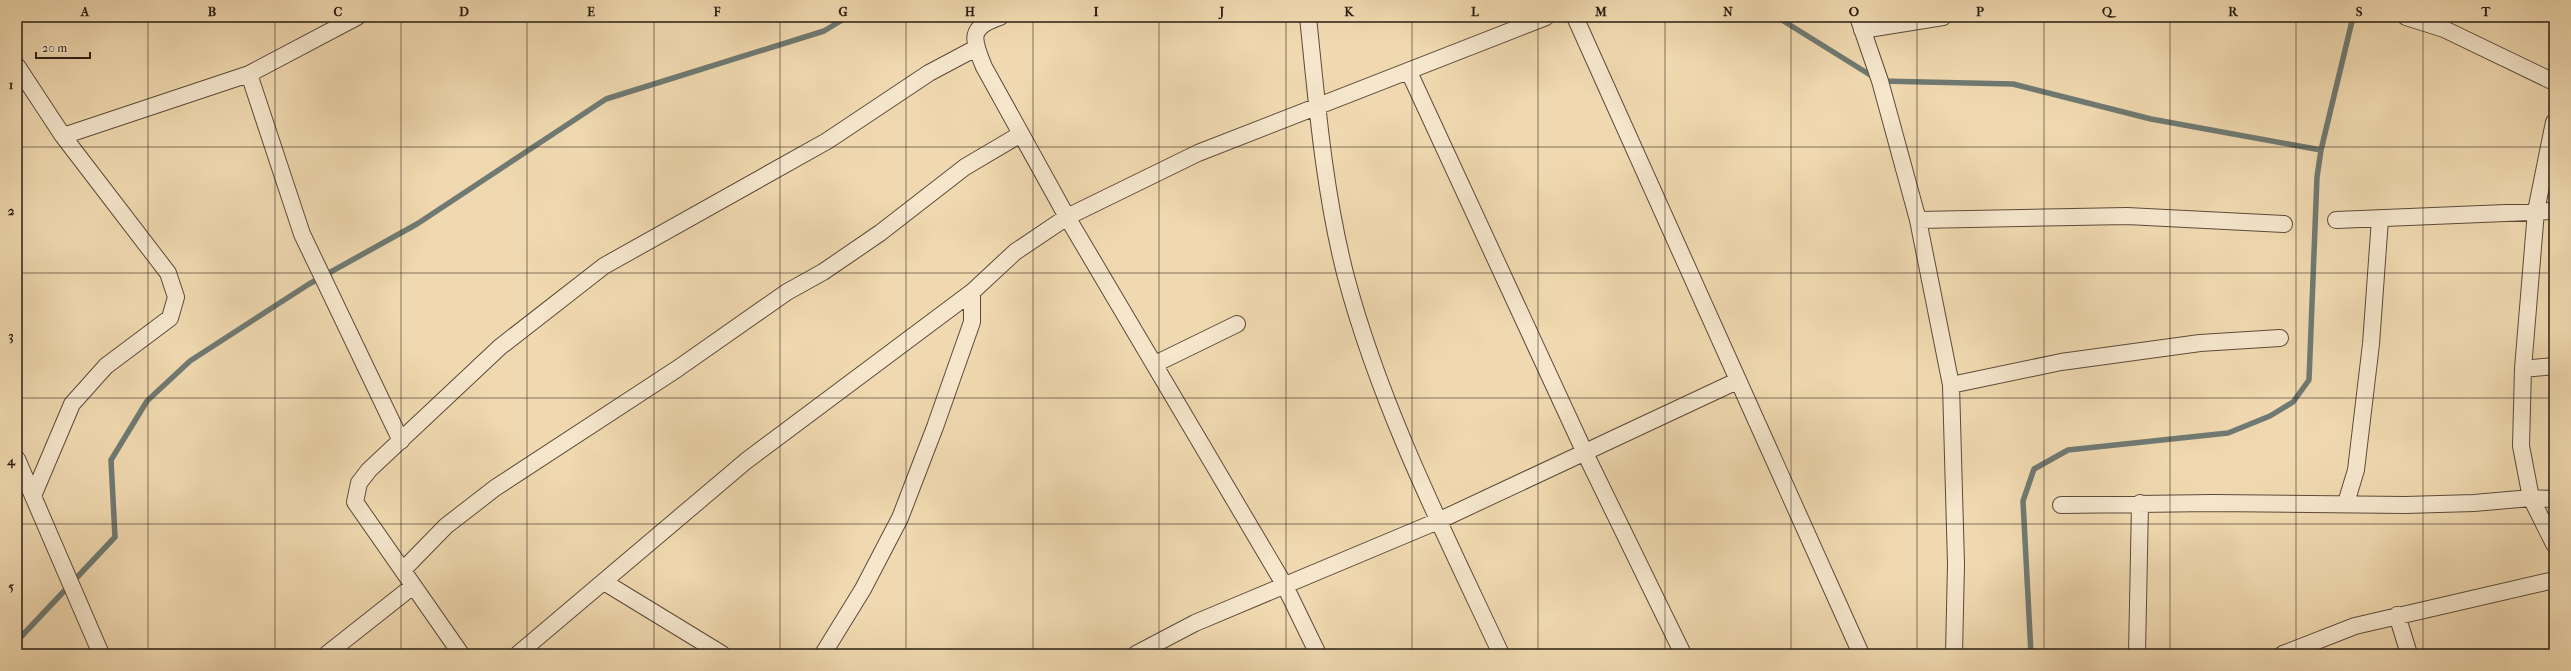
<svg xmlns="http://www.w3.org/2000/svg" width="2571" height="671" font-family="'IM FELL French Canon',serif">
	<rect width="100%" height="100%" fill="#f0d9b0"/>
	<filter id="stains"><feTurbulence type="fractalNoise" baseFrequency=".005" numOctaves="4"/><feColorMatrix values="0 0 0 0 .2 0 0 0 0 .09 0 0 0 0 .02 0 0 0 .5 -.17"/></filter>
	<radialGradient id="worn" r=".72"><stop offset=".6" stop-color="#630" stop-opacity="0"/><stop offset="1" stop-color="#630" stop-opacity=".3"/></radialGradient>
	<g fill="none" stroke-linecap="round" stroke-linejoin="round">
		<path stroke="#6f7a73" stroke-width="5.5" d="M 1777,17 L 1880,81 L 2013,84 L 2151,119 L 2321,150 L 2317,177 L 2309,380 L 2293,402 L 2270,416 L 2228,433 L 2068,450 L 2034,469 L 2023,501 L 2031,654
			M 2321,150 L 2353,17
			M 17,641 L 115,537 L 111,460 L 147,401 L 190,361 L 309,284 L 417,224 L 606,99 L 824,31 L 847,17"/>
		<g stroke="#5c4b3a" stroke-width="18">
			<path id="street" d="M 1000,17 C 967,28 973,40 984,67 L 1067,217 L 1284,584 L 1318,654
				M 1308,17 C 1317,104 1324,192 1346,277 C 1381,408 1444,532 1501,654
				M 1575,17 L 1861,654
				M 1858,17 L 1880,81 L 1918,220 L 1951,385 L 1956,564 L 1954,654
				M 2406,17 L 2444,29 L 2554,82
				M 1862,30 L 1943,17
				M 17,66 L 63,136 L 168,273 L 176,297 L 170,318 L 106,366 L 72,404 L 33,496
				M 1409,72 L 1585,453 L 1683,654
				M 249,74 L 302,234 L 401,441
				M 2554,122 L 2536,211 L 2523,369 L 2521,446 L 2531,498 L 2554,544
				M 63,136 L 249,74 L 357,17
				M 1918,220 L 2127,216 L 2284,224
				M 2336,220 L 2554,211
				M 1155,364 L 1237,324
				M 2523,369 L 2554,366
				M 1951,385 L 2061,362 L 2200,343 L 2280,338
				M 17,459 L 101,654
				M 2346,503 L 2356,470 L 2371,344 L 2380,219
				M 2061,505 L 2213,503 L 2405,505 L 2474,503 L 2531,498 L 2554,499
				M 403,570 L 446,526 L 495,488 L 677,369 L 787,292 L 823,272 L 880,233 L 965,167 L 1021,134
				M 604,582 L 722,654
				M 2397,615 L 2409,654
				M 327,654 L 413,586
				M 461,654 L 355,502 L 359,483 L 369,470 L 500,347 L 604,266 L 827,141 L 929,73 L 976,48
				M 518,654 L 746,461 L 972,292 L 1015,252 L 1067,217 L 1198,153 L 1546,17
				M 823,654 L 863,589 L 900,518 L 935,427 L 972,322 L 972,292
				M 1136,654 L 1195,623 L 1438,521 L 1737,381
				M 2137,654 L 2140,503
				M 2283,654 L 2355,626 L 2554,580"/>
		</g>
		<use href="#street" stroke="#f5e6cc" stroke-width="16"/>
	</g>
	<path fill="none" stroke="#2a1c12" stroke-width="1" stroke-opacity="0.55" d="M 148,17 L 148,654M 275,17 L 275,654M 401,17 L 401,654M 527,17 L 527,654M 654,17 L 654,654M 780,17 L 780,654M 906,17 L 906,654M 1033,17 L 1033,654M 1159,17 L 1159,654M 1286,17 L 1286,654M 1412,17 L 1412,654M 1538,17 L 1538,654M 1665,17 L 1665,654M 1791,17 L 1791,654M 1917,17 L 1917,654M 2044,17 L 2044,654M 2170,17 L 2170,654M 2296,17 L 2296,654M 2423,17 L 2423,654M 17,147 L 2554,147M 17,273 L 2554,273M 17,398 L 2554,398M 17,524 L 2554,524"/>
	<rect width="2571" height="671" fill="none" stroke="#f0d9b0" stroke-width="44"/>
	<path d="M36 52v6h54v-6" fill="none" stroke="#2a1c12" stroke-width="2"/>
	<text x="42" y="52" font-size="12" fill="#2a1c12" stroke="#f5e6cc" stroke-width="3" paint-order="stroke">20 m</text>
	<rect x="22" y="22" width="2527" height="627" fill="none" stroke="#2a1c12" stroke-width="1.5"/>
	<g font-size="13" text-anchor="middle" font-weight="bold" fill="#2a1c12">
		<text x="85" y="16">A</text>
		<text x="212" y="16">B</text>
		<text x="338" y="16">C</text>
		<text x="464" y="16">D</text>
		<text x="591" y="16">E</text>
		<text x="717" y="16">F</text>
		<text x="843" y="16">G</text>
		<text x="970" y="16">H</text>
		<text x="1096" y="16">I</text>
		<text x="1222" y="16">J</text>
		<text x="1349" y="16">K</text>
		<text x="1475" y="16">L</text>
		<text x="1601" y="16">M</text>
		<text x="1728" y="16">N</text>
		<text x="1854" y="16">O</text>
		<text x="1980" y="16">P</text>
		<text x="2107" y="16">Q</text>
		<text x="2233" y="16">R</text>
		<text x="2359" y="16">S</text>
		<text x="2486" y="16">T</text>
		<text x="11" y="89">1</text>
		<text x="11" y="215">2</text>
		<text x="11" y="340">3</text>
		<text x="11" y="465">4</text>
		<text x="11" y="591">5</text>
	</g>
	<rect width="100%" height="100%" filter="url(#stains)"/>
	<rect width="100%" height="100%" fill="url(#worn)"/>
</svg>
